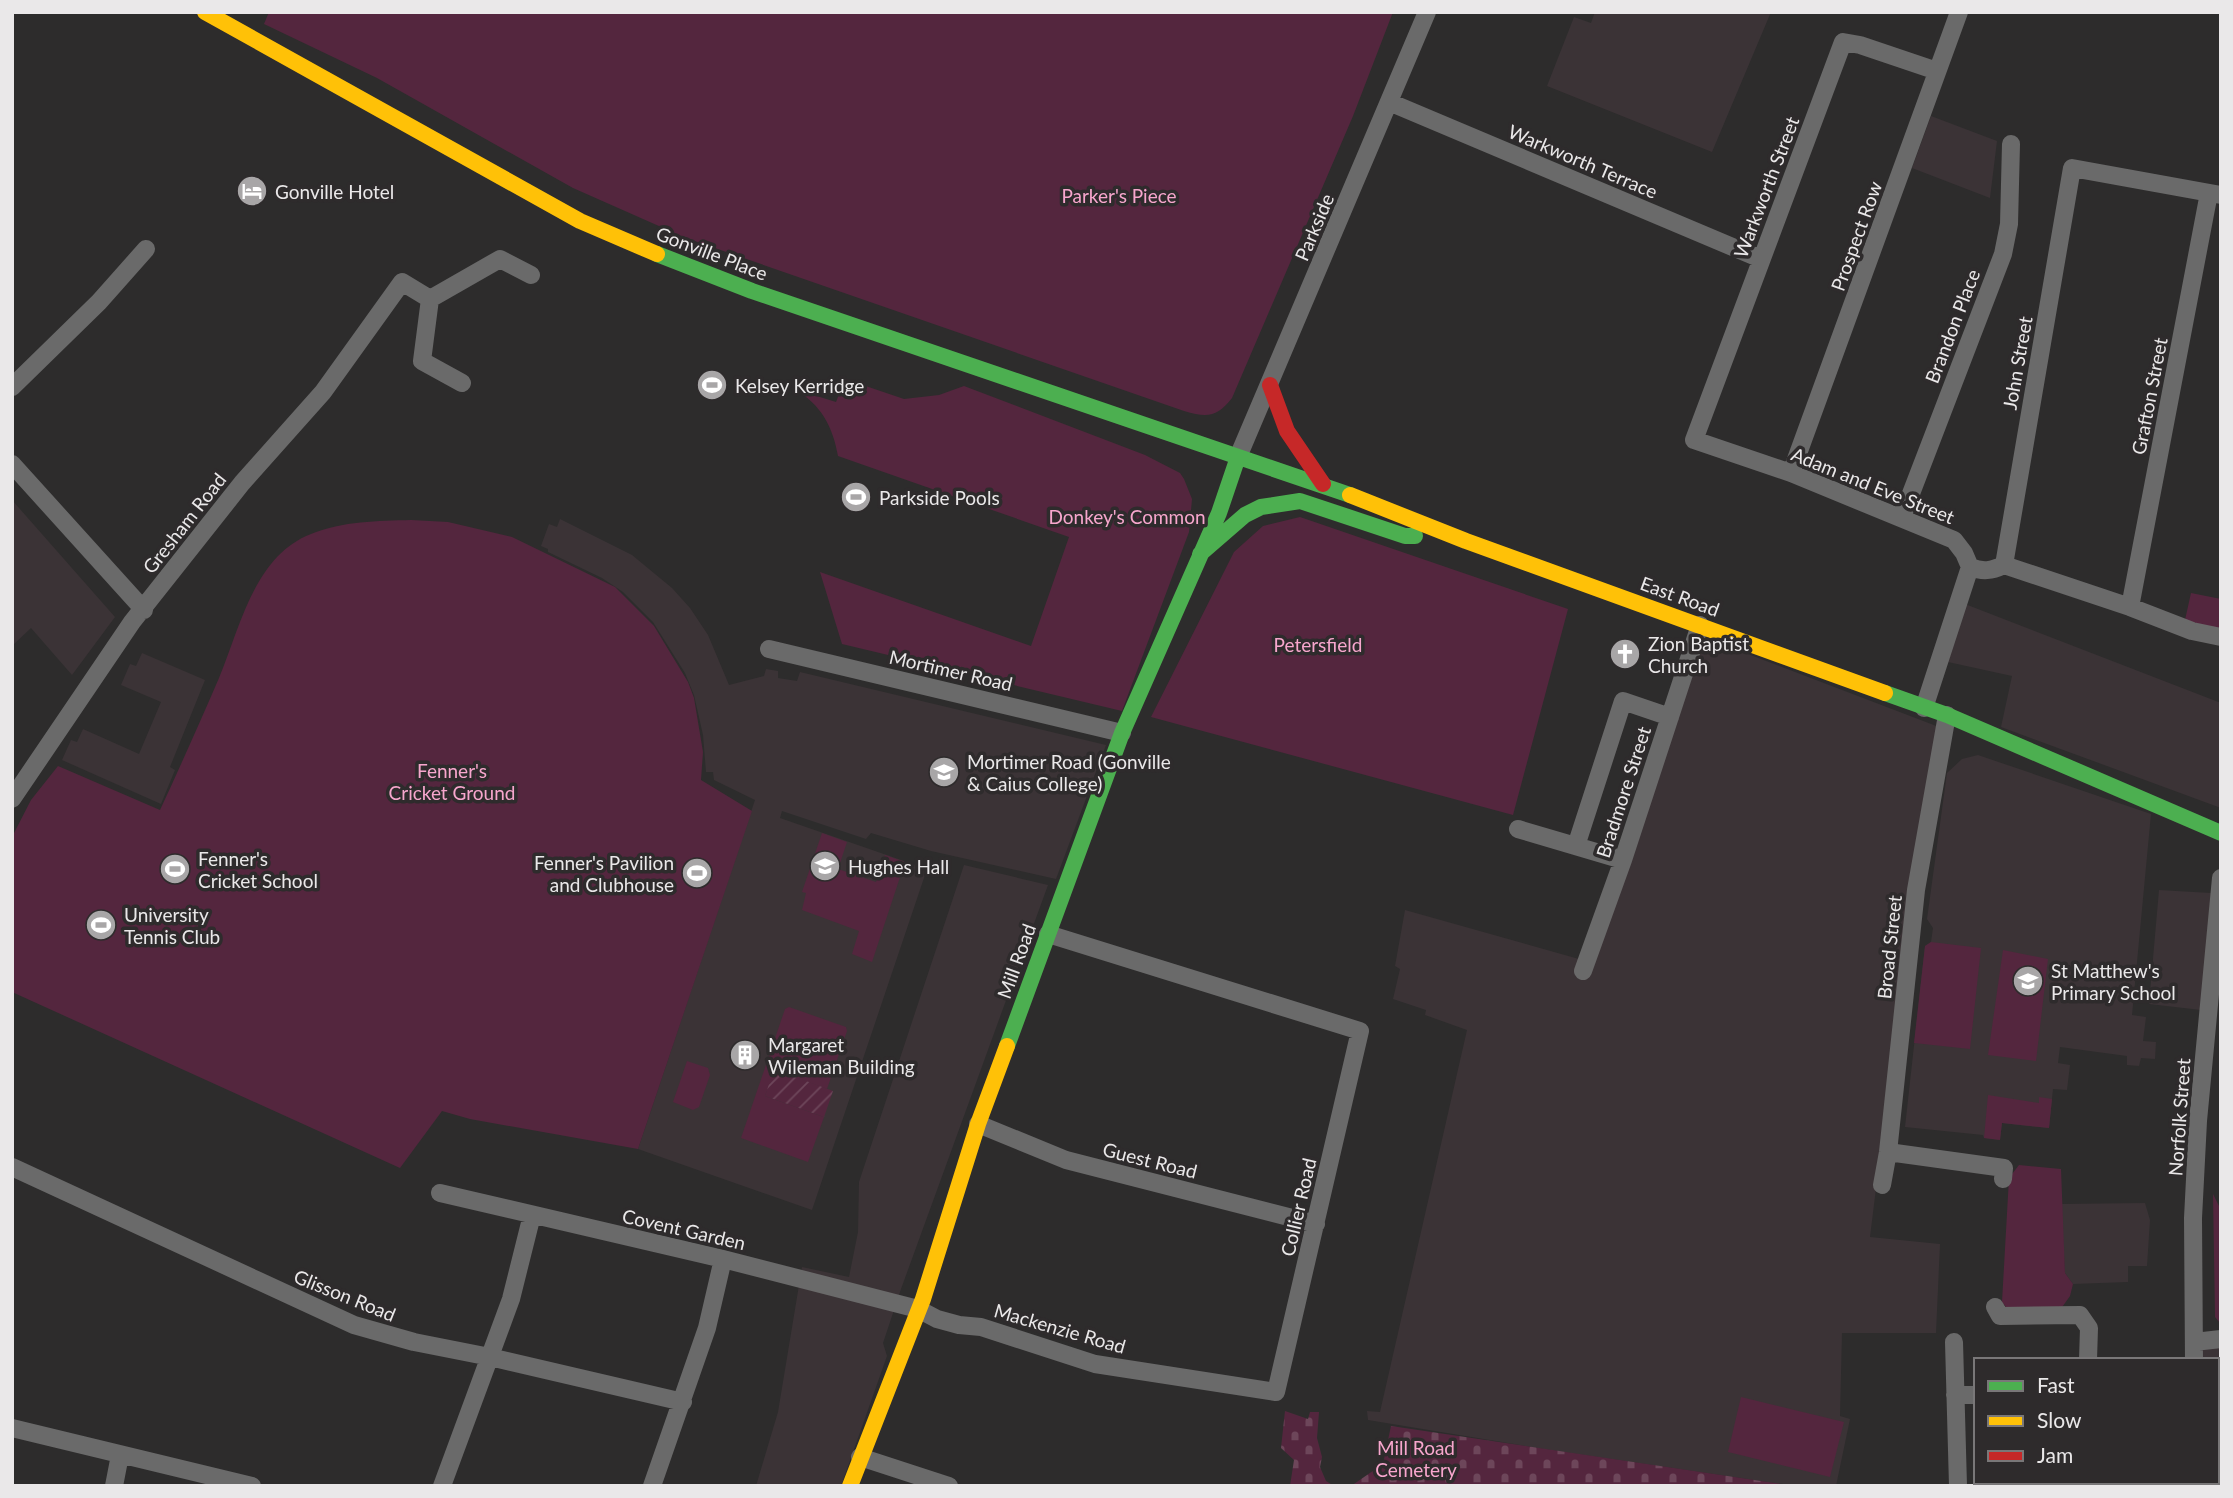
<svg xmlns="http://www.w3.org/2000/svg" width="2233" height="1498" font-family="Lato,sans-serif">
	<defs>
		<pattern id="cemetery-stones" width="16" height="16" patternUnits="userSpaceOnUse" patternTransform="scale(1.75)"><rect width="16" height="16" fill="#54263e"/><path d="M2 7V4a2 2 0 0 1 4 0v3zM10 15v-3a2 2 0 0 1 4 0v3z" fill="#6d465a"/></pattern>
		<pattern id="garden-furrows" width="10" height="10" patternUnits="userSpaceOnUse" patternTransform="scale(1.75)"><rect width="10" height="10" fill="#54263e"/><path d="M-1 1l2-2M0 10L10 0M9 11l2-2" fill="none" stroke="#6d465a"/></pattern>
	</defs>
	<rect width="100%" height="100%" fill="#2d2c2c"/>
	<path fill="#3b3336" d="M 1595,12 L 1771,12 L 1712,152 L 1547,86 L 1574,17 L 1591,23 Z
		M 1931,116 L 1997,141 L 1990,198 L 1912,168 Z
		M 12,500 L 115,617 L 72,675 L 31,628 L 12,646 Z
		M 560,519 L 632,555 L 672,588 L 690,608 L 708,635 L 729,685 L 764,676 L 766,669 L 778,671 L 778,678 L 797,681 L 800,672 L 1106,745 L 1056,879 L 931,851 L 871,833 L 866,839 L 782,811 L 780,818 L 927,869 L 812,1210 L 638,1149 L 755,800 L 714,780 L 713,772 L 706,772 L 703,735 L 694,695 L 685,673 L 653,622 L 623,592 L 602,578 L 548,552 L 548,549 L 541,546 L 549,524 L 557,527 Z
		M 1965,604 L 2221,703 L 2221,808 L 2001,727 L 2012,676 L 1948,662 Z
		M 1703,637 L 1939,727 L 1915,874 L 1870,1237 L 1940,1244 L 1936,1333 L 1842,1333 L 1840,1416 L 1850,1419 L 1836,1486 L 1796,1486 L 1544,1449 L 1368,1420 L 1367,1411 L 1380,1412 L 1467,1030 L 1425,1015 L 1426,1010 L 1393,999 L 1400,969 L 1395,966 L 1405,910 L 1593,963 Z
		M 142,653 L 205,680 L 170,767 L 175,770 L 161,804 L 62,760 L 71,740 L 77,742 L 83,729 L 139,754 L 161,702 L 121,685 L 130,664 L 136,666 Z
		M 1978,755 L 2151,814 L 2132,1015 L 2146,1017 L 2143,1041 L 2156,1042 L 2155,1059 L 2141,1058 L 2139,1066 L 2127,1065 L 2127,1056 L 2060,1047 L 2058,1063 L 2070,1065 L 2067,1090 L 2053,1089 L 2049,1128 L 2002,1123 L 2000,1140 L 1984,1138 L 1983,1135 L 1905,1127 L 1925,946 L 1931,942 L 1933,928 L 1927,919 L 1947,773 L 1962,759 Z
		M 964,865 L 1048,885 L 901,1289 L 883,1343 L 887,1356 L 841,1486 L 756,1486 L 778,1412 L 802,1267 L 849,1277 L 858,1232 L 859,1182 Z
		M 2159,890 L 2211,893 L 2201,1010 L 2149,1004 Z
		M 2145,1203 L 2150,1220 L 2147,1266 L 2128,1266 L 2128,1282 L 2073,1284 L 2065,1273 L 2061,1204 Z
		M 2221,1344 L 2221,1486 L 2203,1486 L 2203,1482 L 2217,1482 L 2217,1360 L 2199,1360 L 2199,1347 Z"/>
	<path fill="#54263e" d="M 269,12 L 1393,12 L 1353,116 L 1232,398 C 1217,417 1208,418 1184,411 L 686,238 L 573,188 L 377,78 L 264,24 Z
		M 845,379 L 904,399 L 939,395 L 964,386 L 1145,455 L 1180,473 L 1184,479 L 1192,499 L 1189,532 L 1122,711 L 842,644 L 820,572 L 1031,646 L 1069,537 L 838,456 C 833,427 821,404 794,389 L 836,402 Z
		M 1300,517 L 1568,609 L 1513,815 L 1151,717 L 1234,552 L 1263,526 Z
		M 411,520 L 448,522 L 512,537 L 615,587 L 654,626 L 688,682 L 694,698 L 703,752 L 701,780 L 752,811 L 638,1149 L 470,1119 L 442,1111 L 400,1168 L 12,992 L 12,837 L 31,800 L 58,766 L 160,810 C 180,767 200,722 219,678 C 240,628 254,556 311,534 C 343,521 378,521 411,520 Z
		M 2191,593 L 2221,599 L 2221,630 L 2185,620 Z
		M 822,833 L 847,842 L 838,869 L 876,882 L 885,855 L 905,862 L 872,962 L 852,954 L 859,931 L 802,910 L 806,893 L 802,892 Z
		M 1931,942 L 1981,948 L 1970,1049 L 1914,1043 L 1925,946 Z
		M 2003,950 L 2048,959 L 2036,1061 L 1988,1055 Z
		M 789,1007 L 846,1027 L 847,1031 L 827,1089 L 775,1070 L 765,1096 L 824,1117 L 808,1162 L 741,1138 L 785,1009 Z
		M 687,1061 L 708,1068 L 710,1075 L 699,1107 L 693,1110 L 673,1102 Z
		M 1988,1095 L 2039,1103 L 2039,1097 L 2052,1099 L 2049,1128 L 2002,1123 L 2000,1140 L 1984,1138 Z
		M 2019,1165 L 2061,1169 L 2065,1273 L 2073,1284 L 2070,1296 L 2060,1310 L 2009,1311 L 2002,1302 L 2009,1178 Z
		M 2213,1194 L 2221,1210 L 2220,1323 L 2215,1317 Z
		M 1741,1397 L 1844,1422 L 1830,1477 L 1728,1452 Z"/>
	<path fill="url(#cemetery-stones)" d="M 1285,1411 L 1308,1419 L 1310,1412 L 1319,1412 L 1317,1438 L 1322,1457 L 1320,1467 L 1326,1481 L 1334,1486 L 1290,1486 L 1294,1460 L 1281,1448 Z
		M 1391,1426 L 1795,1486 L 1351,1486 L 1383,1464 Z"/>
	<path fill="url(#garden-furrows)" d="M 774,1069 L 833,1091 L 824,1117 L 765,1096 Z"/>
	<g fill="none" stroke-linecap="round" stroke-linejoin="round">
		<path stroke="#6a6a6a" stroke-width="18" d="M 1937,71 L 1860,45 L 1843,42 L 1694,440 L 1791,473 L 1954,540 L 1964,553 L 1970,567 C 1983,572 1991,571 2004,565 L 2130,607 L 2192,631 L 2221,637
			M 1389,102 L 1761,259
			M 462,383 L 422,361 L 430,299 L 500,259 L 531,275
			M 12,387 L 99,302 L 146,249
			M 1238,457 L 1427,12
			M 12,464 L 144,610
			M 1791,473 L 1959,12
			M 1902,517 L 2003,254 L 2009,224 L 2011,144
			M 2004,565 L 2072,168 L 2221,195
			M 2130,607 L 2209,193
			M 769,649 L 1122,733
			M 1924,708 L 1970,567
			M 12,799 L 132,622 L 242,483 L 323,392 L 402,282 L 430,299
			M 1518,829 L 1623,860
			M 1576,846 L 1623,701 L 1670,717
			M 1583,971 L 1623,860 L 1700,625
			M 978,1124 L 1066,1160 L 1316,1224
			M 1888,1152 L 2004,1168 L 2003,1179
			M 12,1167 L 354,1325 L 414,1342 L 490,1357 L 683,1402
			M 1882,1185 L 1888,1152 L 1916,890 L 1947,715
			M 440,1193 L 723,1259 L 918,1309 L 937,1319 L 959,1325 L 981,1327 L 1095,1364 L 1276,1392 L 1360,1031 L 1048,934
			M 1995,1307 L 2000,1316 L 2080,1315 L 2089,1328 L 2088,1360
			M 1954,1342 L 1958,1486
			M 2194,1342 L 2221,1339
			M 2194,1360 L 2193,1218 L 2198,1121 L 2221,878
			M 1955,1395 L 1976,1395
			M 12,1428 L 252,1486
			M 860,1457 L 949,1486
			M 2197,1482 L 2197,1486
			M 114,1486 L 120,1455
			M 442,1486 L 511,1299 L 532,1215
			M 652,1486 L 707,1328 L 723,1259"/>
		<path stroke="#4caf50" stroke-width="16" d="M 657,254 L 752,291 L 1350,495
			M 1200,554 L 1245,515 L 1261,507 L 1300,501 L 1405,536 L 1415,536
			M 1885,693 L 1947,715 L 2221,833
			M 1007,1046 L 1122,733 L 1219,513 L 1238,457"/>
		<path stroke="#ffc107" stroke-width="16" d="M 205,12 L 580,221 L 657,254
			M 1350,495 L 1466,541 L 1885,693
			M 850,1486 L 923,1299 L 978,1124 L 1007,1046"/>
		<path stroke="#c62828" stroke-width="16" d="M 1270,385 L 1287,431 L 1323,484"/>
	</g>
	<defs>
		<g id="hotel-disc" transform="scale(1.575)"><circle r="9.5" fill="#a8a6a7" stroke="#2e2b2c"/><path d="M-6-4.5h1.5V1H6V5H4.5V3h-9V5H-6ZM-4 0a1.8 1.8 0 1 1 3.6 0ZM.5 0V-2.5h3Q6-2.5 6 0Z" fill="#fff"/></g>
		<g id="stadium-disc" transform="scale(1.575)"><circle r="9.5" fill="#a8a6a7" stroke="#2e2b2c"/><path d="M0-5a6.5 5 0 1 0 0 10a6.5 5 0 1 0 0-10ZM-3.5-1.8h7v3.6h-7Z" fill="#fff"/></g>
		<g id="church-disc" transform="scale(1.575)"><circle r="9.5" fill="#a8a6a7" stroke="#2e2b2c"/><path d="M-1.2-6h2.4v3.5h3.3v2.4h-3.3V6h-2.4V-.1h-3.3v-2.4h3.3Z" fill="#fff"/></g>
		<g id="university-disc" transform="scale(1.575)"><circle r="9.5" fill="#a8a6a7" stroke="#2e2b2c"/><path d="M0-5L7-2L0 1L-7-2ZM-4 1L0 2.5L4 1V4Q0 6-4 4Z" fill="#fff"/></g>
		<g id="school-disc" transform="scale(1.575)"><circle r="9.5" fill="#a8a6a7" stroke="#2e2b2c"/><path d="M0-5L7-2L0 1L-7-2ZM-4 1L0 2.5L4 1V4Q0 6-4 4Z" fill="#fff"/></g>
		<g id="building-disc" transform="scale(1.575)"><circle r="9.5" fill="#a8a6a7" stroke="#2e2b2c"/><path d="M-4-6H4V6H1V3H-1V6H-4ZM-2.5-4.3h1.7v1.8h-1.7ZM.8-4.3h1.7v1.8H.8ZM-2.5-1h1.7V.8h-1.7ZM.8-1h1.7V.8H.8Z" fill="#fff"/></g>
	</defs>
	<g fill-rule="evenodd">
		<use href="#hotel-disc" x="252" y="191"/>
		<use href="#stadium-disc" x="712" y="385"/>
		<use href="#stadium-disc" x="856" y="497"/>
		<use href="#church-disc" x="1625" y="654"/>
		<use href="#university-disc" x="944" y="772"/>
		<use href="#university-disc" x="825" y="866"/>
		<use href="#stadium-disc" x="175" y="869"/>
		<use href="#stadium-disc" x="697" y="873"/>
		<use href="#stadium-disc" x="101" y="925"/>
		<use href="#school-disc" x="2028" y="981"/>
		<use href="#building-disc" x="745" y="1055"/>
	</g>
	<g text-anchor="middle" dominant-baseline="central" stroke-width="7" stroke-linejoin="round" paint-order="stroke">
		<g font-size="19" fill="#eae8e9" stroke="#2e2b2c">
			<text transform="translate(1583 161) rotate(23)">Warkworth Terrace</text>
			<text transform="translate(1766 187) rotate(-69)">Warkworth Street</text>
			<text transform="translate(1314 227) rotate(-67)">Parkside</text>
			<text transform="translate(1856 236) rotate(-70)">Prospect Row</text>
			<text transform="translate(712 253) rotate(21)">Gonville Place</text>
			<text transform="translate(1952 326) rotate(-69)">Brandon Place</text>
			<text transform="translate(2017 363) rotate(-80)">John Street</text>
			<text transform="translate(2149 396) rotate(-79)">Grafton Street</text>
			<text transform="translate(1873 485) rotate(22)">Adam and Eve Street</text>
			<text transform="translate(184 523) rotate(-52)">Gresham Road</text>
			<text transform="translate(1680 596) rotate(20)">East Road</text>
			<text transform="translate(951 670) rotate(13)">Mortimer Road</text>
			<text transform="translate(1623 792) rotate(-72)">Bradmore Street</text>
			<text transform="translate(1889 947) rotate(-84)">Broad Street</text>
			<text transform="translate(1016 961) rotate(-70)">Mill Road</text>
			<text transform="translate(2179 1117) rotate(-86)">Norfolk Street</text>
			<text transform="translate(1150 1160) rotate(14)">Guest Road</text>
			<text transform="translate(1298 1207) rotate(-77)">Collier Road</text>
			<text transform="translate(684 1229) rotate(13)">Covent Garden</text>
			<text transform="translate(345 1295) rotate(22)">Glisson Road</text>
			<text transform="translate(1060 1328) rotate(16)">Mackenzie Road</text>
		</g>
		<g font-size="19" fill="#eae8e9" stroke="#2e2b2c" text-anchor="start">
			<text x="275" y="191">Gonville Hotel</text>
			<text x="735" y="385">Kelsey Kerridge</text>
			<text x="879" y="497">Parkside Pools</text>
			<text x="1648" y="643">Zion Baptist<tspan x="1648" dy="22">Church</tspan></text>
			<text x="967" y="761">Mortimer Road (Gonville<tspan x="967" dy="22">&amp; Caius College)</tspan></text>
			<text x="198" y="858">Fenner's<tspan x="198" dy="22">Cricket School</tspan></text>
			<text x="674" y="862" text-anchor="end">Fenner's Pavilion<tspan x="674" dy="22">and Clubhouse</tspan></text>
			<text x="848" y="866">Hughes Hall</text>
			<text x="124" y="914">University<tspan x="124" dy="22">Tennis Club</tspan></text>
			<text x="2051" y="970">St Matthew's<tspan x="2051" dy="22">Primary School</tspan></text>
			<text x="768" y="1044">Margaret<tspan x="768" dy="22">Wileman Building</tspan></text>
		</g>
		<g font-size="19" fill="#f7a6cd" stroke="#2e2b2c">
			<text x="1119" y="195">Parker's Piece</text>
			<text x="1127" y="516">Donkey's Common</text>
			<text x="1318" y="644">Petersfield</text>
			<text x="452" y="770">Fenner's<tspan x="452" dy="22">Cricket Ground</tspan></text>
			<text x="1416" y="1447">Mill Road<tspan x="1416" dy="22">Cemetery</tspan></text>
		</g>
	</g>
	<rect width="2233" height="1498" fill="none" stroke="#eae8e9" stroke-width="28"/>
	<rect x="1974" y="1358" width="245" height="126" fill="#2e2b2c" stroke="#797778" stroke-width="2"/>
	<rect x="1988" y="1381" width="35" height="10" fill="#4caf50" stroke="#797778" stroke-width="2"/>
	<text x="2037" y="1393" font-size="21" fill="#eae8e9">Fast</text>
	<rect x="1988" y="1416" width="35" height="10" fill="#ffc107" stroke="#797778" stroke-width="2"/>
	<text x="2037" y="1428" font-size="21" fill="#eae8e9">Slow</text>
	<rect x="1988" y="1451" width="35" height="10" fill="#c62828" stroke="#797778" stroke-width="2"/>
	<text x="2037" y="1463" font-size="21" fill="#eae8e9">Jam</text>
</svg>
